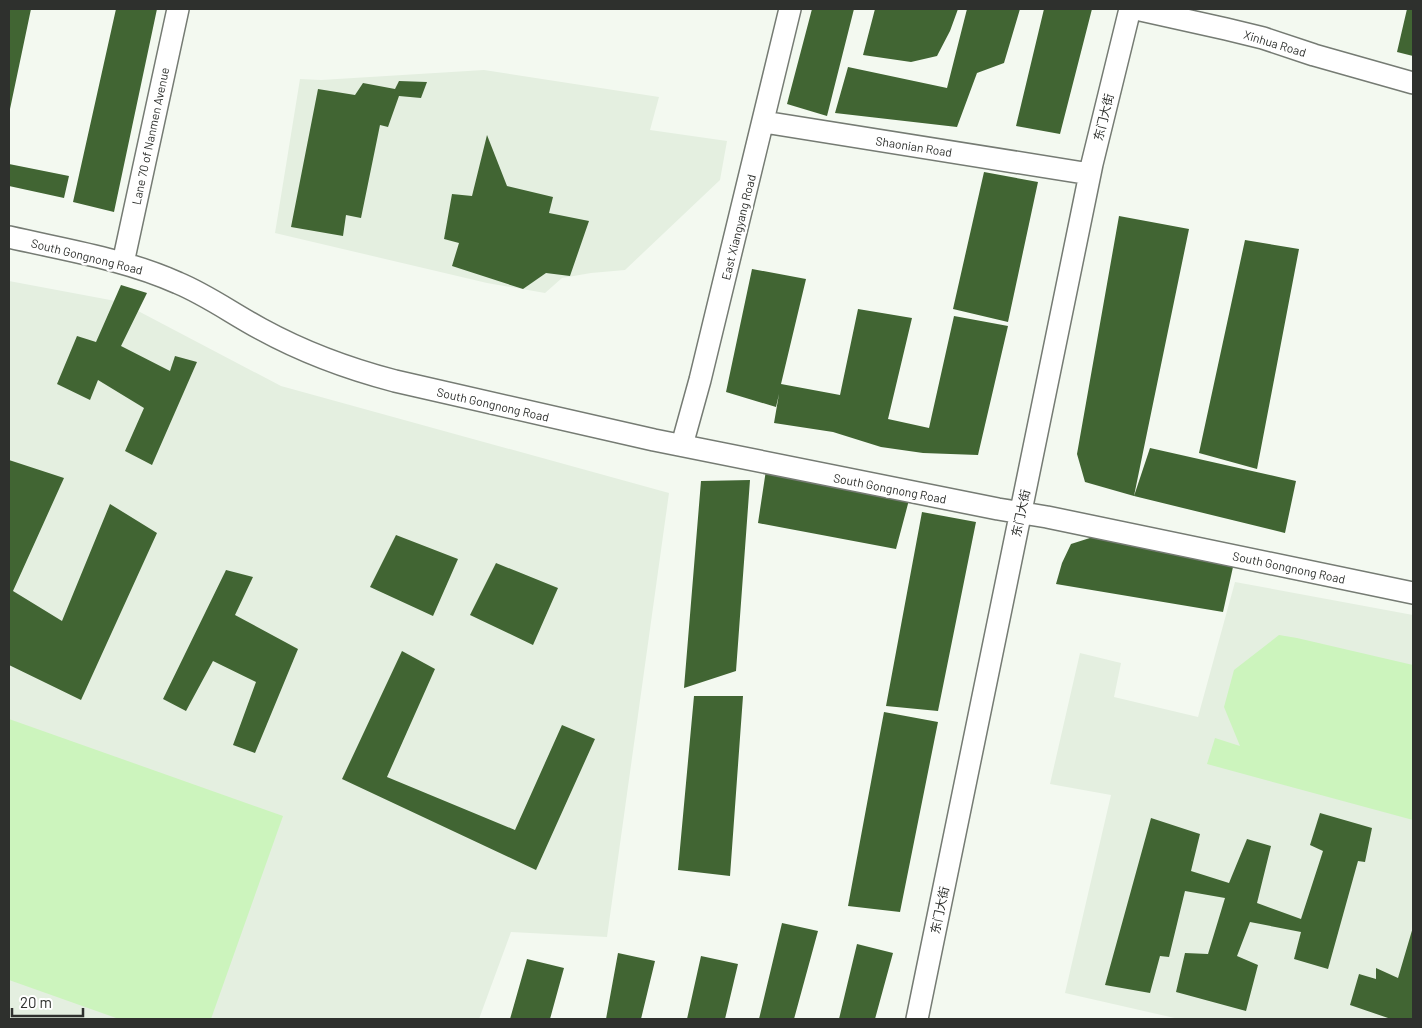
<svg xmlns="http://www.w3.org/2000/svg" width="1422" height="1028" font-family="Barlow,'Noto Sans SC',sans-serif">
	<rect width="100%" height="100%" fill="#f3f9f0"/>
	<path fill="#e4efe0" d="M 484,70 L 659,97 L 650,130 L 727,141 L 720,180 L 625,270 L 591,273 L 562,278 L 545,293 L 487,283 L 275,233 L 300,79 L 321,80 Z
		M 9,281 L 121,302 L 281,386 L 669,493 L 607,937 L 511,932 L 479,1019 L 9,1019 Z
		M 1235,582 L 1413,615 L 1413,1019 L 1179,1019 L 1065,993 L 1111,795 L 1050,784 L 1080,653 L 1121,663 L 1114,697 L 1198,717 Z"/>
	<path fill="#ccf4bd" d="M 1279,635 L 1297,638 L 1413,665 L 1413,820 L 1207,764 L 1215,738 L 1240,746 L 1224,707 L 1234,670 Z
		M 9,719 L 283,816 L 211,1019 L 119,1019 L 9,980 Z"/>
	<path fill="#416533" d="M 9,9 L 31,9 L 10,109 L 9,109 Z
		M 116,9 L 157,9 L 114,212 L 73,202 Z
		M 812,9 L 854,9 L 827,116 L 787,104 Z
		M 875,9 L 958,9 L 950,31 L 937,56 L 911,62 L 863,55 Z
		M 967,9 L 1020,9 L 1004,63 L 977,73 L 957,127 L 835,113 L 848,67 L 947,88 Z
		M 1044,9 L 1092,9 L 1060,134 L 1016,126 Z
		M 1407,9 L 1413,9 L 1413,56 L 1397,52 Z
		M 399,81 L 427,82 L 421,98 L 399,96 L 388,127 L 380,125 L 361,218 L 346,215 L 343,236 L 291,227 L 318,89 L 355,95 L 363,83 L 395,89 Z
		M 487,135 L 507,186 L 553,197 L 549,213 L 589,221 L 570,276 L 546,273 L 523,289 L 452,266 L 459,243 L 444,239 L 452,194 L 472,196 Z
		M 9,164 L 69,176 L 64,198 L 9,186 Z
		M 984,172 L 1038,182 L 1008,322 L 953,309 Z
		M 1119,216 L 1189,229 L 1134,496 L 1150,448 L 1296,481 L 1285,533 L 1134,496 L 1085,482 L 1077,454 Z
		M 1245,240 L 1299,249 L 1257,469 L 1199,453 Z
		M 752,269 L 806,279 L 781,384 L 840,395 L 858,309 L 912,318 L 888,419 L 929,428 L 954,316 L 1008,326 L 978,455 L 923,453 L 881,447 L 833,432 L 774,423 L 779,394 L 776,407 L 726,392 Z
		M 121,285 L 147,293 L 121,346 L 170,371 L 175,356 L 197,362 L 152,465 L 125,451 L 144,408 L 98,380 L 90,400 L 57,384 L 77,336 L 96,342 Z
		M 9,460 L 64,478 L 13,591 L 62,621 L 110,504 L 157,533 L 81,700 L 9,665 Z
		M 766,470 L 909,500 L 896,549 L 758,523 Z
		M 750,480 L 736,671 L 684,688 L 701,481 Z
		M 922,512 L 976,522 L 938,711 L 886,706 Z
		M 396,535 L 458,559 L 433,616 L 370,587 Z
		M 1093,537 L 1233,567 L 1223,612 L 1056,584 L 1062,563 L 1071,544 Z
		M 496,563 L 558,588 L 533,645 L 470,615 Z
		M 226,570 L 253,577 L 235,615 L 298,649 L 255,753 L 233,745 L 256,682 L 213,661 L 186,711 L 163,699 Z
		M 402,651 L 435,669 L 387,777 L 515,830 L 562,725 L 595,739 L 536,870 L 342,779 Z
		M 694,696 L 743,696 L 730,876 L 678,870 Z
		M 884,712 L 938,722 L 900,912 L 848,906 Z
		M 1320,813 L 1372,828 L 1365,862 L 1358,861 L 1328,969 L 1294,959 L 1301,932 L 1250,922 L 1237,956 L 1258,965 L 1246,1011 L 1176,992 L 1185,953 L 1208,954 L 1225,898 L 1185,891 L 1169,957 L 1160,956 L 1150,993 L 1105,985 L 1151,818 L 1200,834 L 1191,871 L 1229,883 L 1247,839 L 1271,846 L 1257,903 L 1301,919 L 1323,851 L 1310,845 Z
		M 782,923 L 818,931 L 794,1019 L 759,1019 Z
		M 1413,927 L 1413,1019 L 1391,1019 L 1350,1005 L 1359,974 L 1376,979 L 1376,968 L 1398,978 Z
		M 857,944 L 893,953 L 875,1019 L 839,1019 Z
		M 618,953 L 655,961 L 641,1019 L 606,1019 Z
		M 701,956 L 738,964 L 725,1019 L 687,1019 Z
		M 527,959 L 564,968 L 550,1019 L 510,1019 Z"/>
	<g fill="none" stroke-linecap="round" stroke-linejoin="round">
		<g stroke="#757b73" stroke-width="24">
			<path id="street" d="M 1136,9 L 1226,29 L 1263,38 L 1314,55 L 1413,83
				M 764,122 L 1090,174
				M 9,237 C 65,250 125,259 178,283 C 207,295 233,314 261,329 C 303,352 349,369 395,381 L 654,440 L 998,509 L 1047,517 L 1413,593
				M 123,263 L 178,9
				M 682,445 L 700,380 L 790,9
				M 917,1019 L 1092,164 L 1130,9"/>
		</g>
		<use href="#street" stroke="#fff" stroke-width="21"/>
	</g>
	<g text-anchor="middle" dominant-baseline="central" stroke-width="5" stroke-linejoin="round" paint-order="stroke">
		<g font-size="12" fill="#2e302d" stroke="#fff">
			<text transform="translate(1275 43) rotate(17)">Xinhua Road</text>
			<text transform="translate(1103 117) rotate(-76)">东门大街</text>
			<text transform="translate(150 136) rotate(-78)">Lane 70 of Nanmen Avenue</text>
			<text transform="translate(914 146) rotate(9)">Shaonian Road</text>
			<text transform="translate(738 227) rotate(-76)">East Xiangyang Road</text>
			<text transform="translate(87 256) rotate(14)">South Gongnong Road</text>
			<text transform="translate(493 404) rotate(13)">South Gongnong Road</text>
			<text transform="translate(890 488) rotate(11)">South Gongnong Road</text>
			<text transform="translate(1020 513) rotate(-78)">东门大街</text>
			<text transform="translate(1289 567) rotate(12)">South Gongnong Road</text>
			<text transform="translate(939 910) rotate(-78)">东门大街</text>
		</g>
	</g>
	<rect width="1422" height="1028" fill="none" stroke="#2e302d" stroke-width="20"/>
	<path d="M12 1008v8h71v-8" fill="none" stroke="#2e302d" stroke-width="2.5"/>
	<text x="20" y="1008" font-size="15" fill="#2e302d" stroke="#ffffff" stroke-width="4" paint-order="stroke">20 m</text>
</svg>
